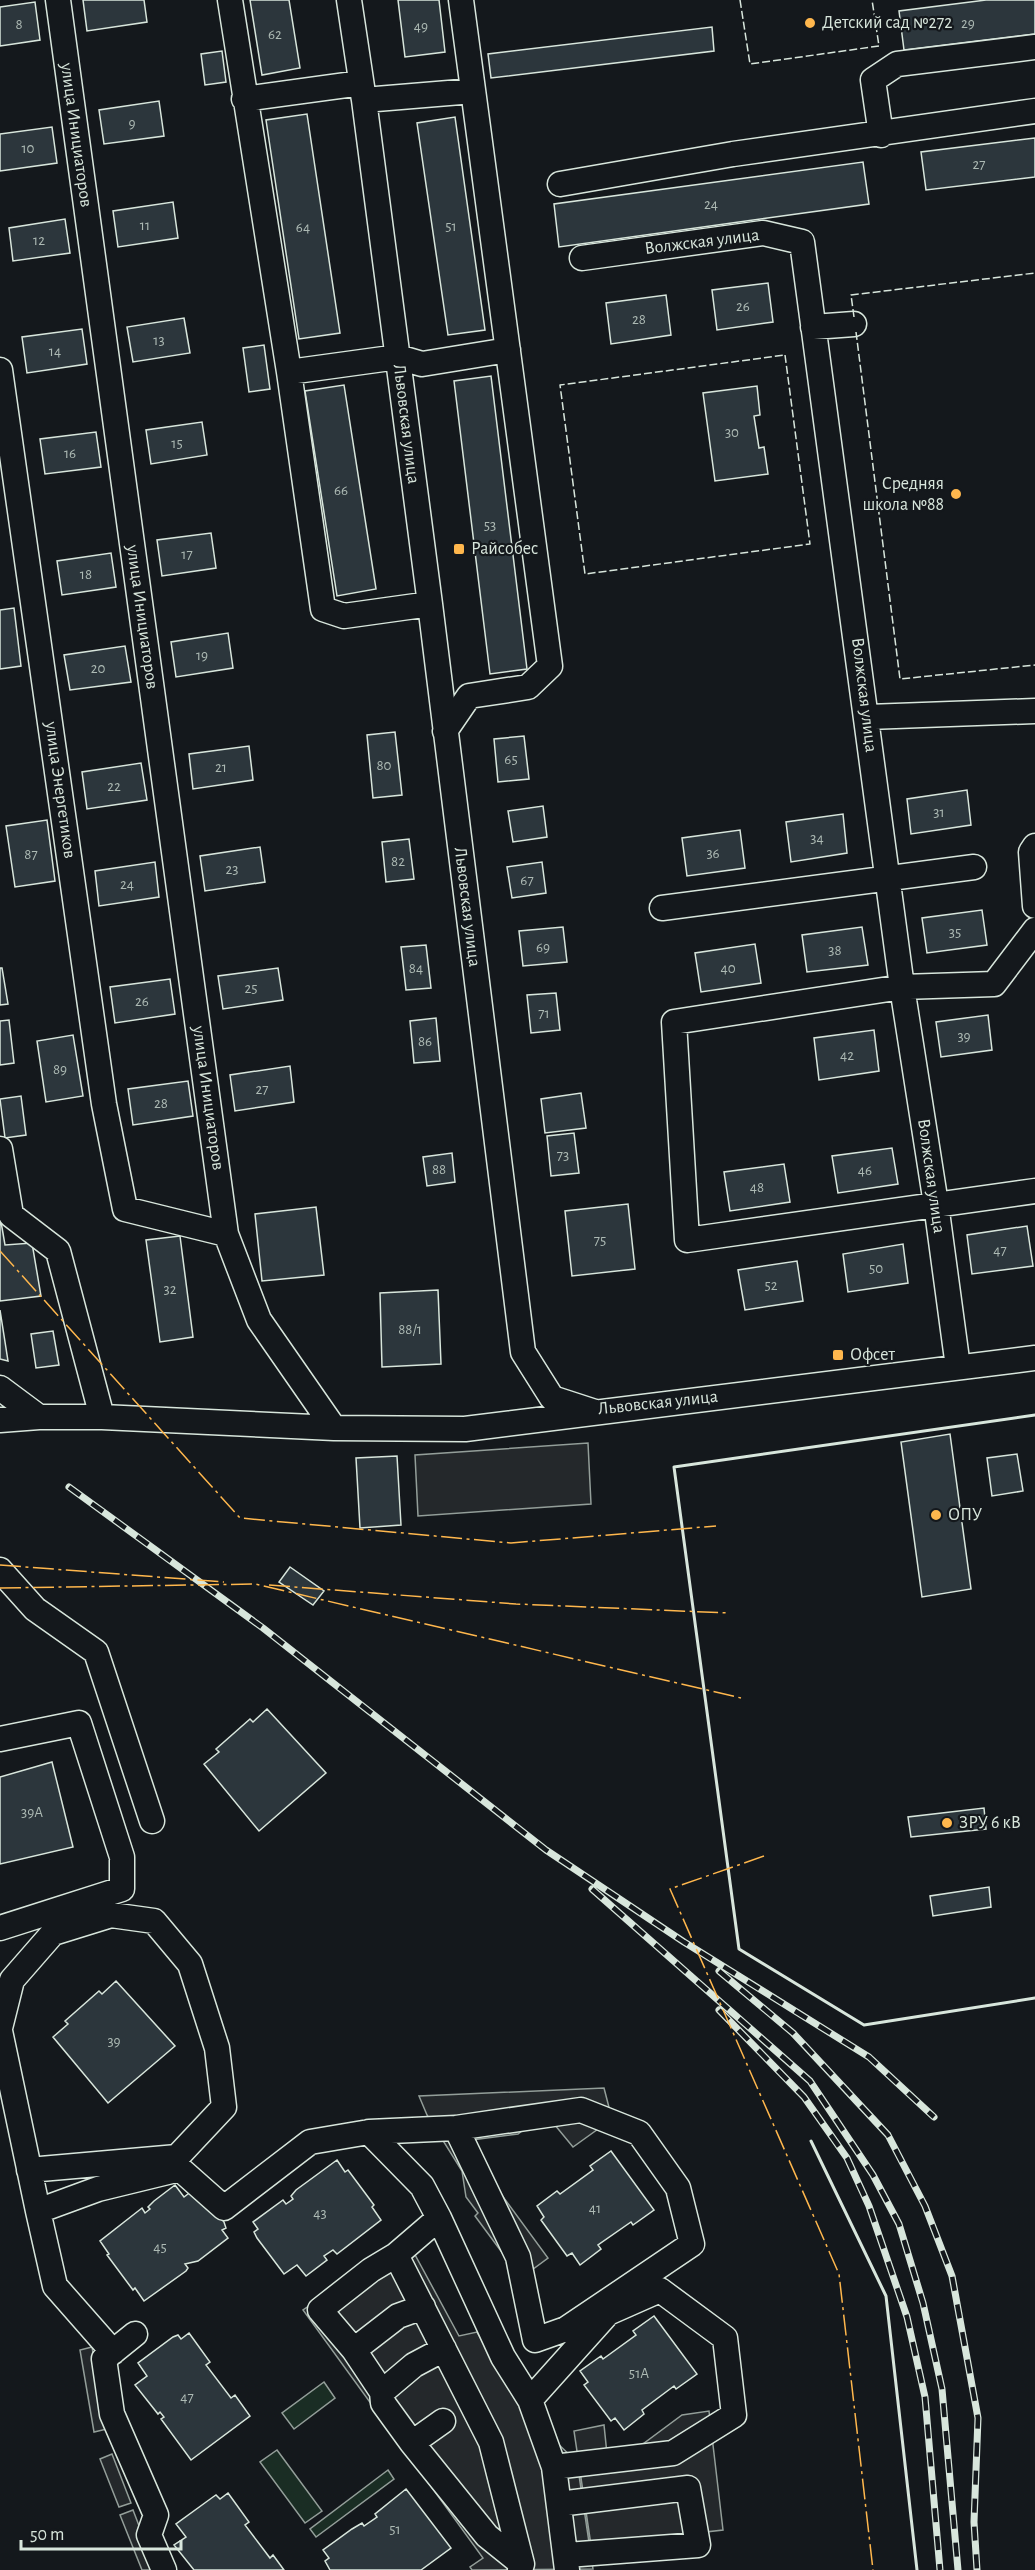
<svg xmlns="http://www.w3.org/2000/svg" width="1035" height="2570" font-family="'Alegreya Sans',sans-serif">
	<rect width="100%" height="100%" fill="#14181c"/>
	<path fill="#1a2d24" stroke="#939e99" stroke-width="1.5" d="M 324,2382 L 335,2398 L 294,2429 L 282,2413 Z
		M 277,2450 L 322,2511 L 305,2523 L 260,2462 Z
		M 388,2470 L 394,2479 L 316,2537 L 310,2529 Z"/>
	<path fill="#24282b" stroke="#939e99" stroke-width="1.5" d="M 588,1443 L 591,1504 L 418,1516 L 415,1455 Z
		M 604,2088 L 612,2119 L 573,2147 L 545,2113 L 518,2134 L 464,2141 L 465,2145 L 548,2258 L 521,2278 L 475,2216 L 478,2213 L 466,2197 L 462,2171 L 427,2115 L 419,2096 Z
		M 407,2240 L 459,2336 L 477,2332 L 523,2410 L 577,2462 L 593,2569 L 472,2570 L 470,2567 L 483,2558 L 303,2310 Z
		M 92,2347 L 107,2429 L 94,2432 L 80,2350 Z
		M 709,2411 L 723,2530 L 591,2545 L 574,2431 L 604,2425 L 607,2454 L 632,2452 L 682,2415 Z
		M 112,2454 L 131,2503 L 119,2507 L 100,2459 Z
		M 133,2510 L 156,2570 L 142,2570 L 120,2515 Z"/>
	<path fill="#2c363c" stroke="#d8e6dc" stroke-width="1.5" d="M 83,0 L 144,0 L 147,22 L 87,31 Z
		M 250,0 L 289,0 L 300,68 L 262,75 Z
		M 398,0 L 439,0 L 445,52 L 405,57 Z
		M 986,0 L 1035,0 L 1035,34 L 904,50 L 899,11 Z
		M 35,2 L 40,40 L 0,46 L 0,7 Z
		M 712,27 L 714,51 L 491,78 L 488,54 Z
		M 222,51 L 226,82 L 205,85 L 201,54 Z
		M 159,101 L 164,136 L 104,144 L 99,110 Z
		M 307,114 L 340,333 L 299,339 L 266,120 Z
		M 455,117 L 485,330 L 448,335 L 417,123 Z
		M 52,127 L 57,163 L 0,171 L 0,134 Z
		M 1035,138 L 1035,177 L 926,190 L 921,152 Z
		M 863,162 L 869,204 L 559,247 L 554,204 Z
		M 173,202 L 178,238 L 118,247 L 113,211 Z
		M 65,219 L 70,253 L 13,261 L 9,228 Z
		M 768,283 L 773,322 L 717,330 L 712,290 Z
		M 666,295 L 671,335 L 611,344 L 606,303 Z
		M 184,318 L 190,353 L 133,362 L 127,327 Z
		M 82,329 L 87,364 L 27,373 L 22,337 Z
		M 264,345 L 270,389 L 249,392 L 243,348 Z
		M 491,376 L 527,669 L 490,674 L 454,381 Z
		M 344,385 L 376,589 L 337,596 L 305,391 Z
		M 757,386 L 760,415 L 754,416 L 759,448 L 764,447 L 768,474 L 715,481 L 703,393 Z
		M 202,422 L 207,455 L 151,464 L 146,430 Z
		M 96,432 L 101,467 L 45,474 L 40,439 Z
		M 211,533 L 216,568 L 162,576 L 157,540 Z
		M 111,553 L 116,587 L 62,595 L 57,561 Z
		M 14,608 L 21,666 L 0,669 L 0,610 Z
		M 228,633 L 233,668 L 176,677 L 171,642 Z
		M 125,646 L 131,682 L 70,690 L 64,655 Z
		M 395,732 L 402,795 L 373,798 L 367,735 Z
		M 524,736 L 529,779 L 498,782 L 494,739 Z
		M 249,746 L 253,780 L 193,789 L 189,754 Z
		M 141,763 L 147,800 L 87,809 L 82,772 Z
		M 967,790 L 971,825 L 911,834 L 907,799 Z
		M 543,806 L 547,837 L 513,842 L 508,811 Z
		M 843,814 L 847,853 L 791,862 L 786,822 Z
		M 47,820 L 55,881 L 15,887 L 6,826 Z
		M 740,830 L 745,868 L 687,876 L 682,838 Z
		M 409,839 L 414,879 L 386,882 L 382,842 Z
		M 260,847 L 265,882 L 205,891 L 200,856 Z
		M 155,862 L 159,897 L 99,906 L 95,871 Z
		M 542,862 L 546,893 L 512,898 L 507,867 Z
		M 982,910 L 987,945 L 927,953 L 922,918 Z
		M 563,927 L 567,962 L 523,966 L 519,931 Z
		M 862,927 L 868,965 L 807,972 L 802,935 Z
		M 755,944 L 761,983 L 701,992 L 695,953 Z
		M 426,945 L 431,988 L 406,990 L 401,947 Z
		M 0,968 L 2,968 L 8,1004 L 0,1005 Z
		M 278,968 L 283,1000 L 223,1009 L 218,976 Z
		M 170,979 L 175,1014 L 115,1023 L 110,987 Z
		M 556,993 L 560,1030 L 531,1033 L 527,995 Z
		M 988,1015 L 992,1050 L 941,1057 L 936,1022 Z
		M 436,1018 L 440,1061 L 414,1063 L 410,1021 Z
		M 9,1020 L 14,1063 L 0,1065 L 0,1021 Z
		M 874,1030 L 879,1071 L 819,1080 L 814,1038 Z
		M 73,1035 L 83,1096 L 46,1102 L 37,1041 Z
		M 290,1066 L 294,1102 L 235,1111 L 230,1075 Z
		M 188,1081 L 193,1116 L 133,1125 L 128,1089 Z
		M 581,1093 L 586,1128 L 545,1133 L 541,1099 Z
		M 21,1096 L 26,1135 L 5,1138 L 0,1099 Z
		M 574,1133 L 579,1173 L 551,1176 L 547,1136 Z
		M 892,1148 L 898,1184 L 838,1193 L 832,1156 Z
		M 452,1153 L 455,1182 L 427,1186 L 423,1157 Z
		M 784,1164 L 790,1202 L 730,1211 L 724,1172 Z
		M 628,1204 L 635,1269 L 572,1276 L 565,1211 Z
		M 316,1207 L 324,1275 L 262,1281 L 255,1214 Z
		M 0,1216 L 5,1245 L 32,1243 L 41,1296 L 0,1301 Z
		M 1027,1226 L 1033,1266 L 972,1274 L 967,1235 Z
		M 180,1236 L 193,1337 L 160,1342 L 146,1240 Z
		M 903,1244 L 908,1283 L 848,1292 L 843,1254 Z
		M 797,1261 L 803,1301 L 745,1310 L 738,1270 Z
		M 438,1290 L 441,1364 L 382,1367 L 380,1293 Z
		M 0,1310 L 8,1361 L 0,1359 Z
		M 53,1331 L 59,1365 L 36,1368 L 31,1334 Z
		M 950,1434 L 971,1589 L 922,1597 L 901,1442 Z
		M 1017,1454 L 1023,1491 L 992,1496 L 987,1458 Z
		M 397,1456 L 401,1525 L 360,1528 L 356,1458 Z
		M 290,1567 L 324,1591 L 313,1605 L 279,1582 Z
		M 267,1709 L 326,1773 L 259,1831 L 204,1764 L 219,1752 L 216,1749 L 250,1719 L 253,1722 Z
		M 52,1762 L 73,1847 L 0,1864 L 0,1777 Z
		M 984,1808 L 986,1829 L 911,1837 L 908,1817 Z
		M 989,1887 L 991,1907 L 933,1916 L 930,1896 Z
		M 116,1981 L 175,2046 L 108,2103 L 53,2037 L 68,2024 L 65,2021 L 99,1991 L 102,1994 Z
		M 611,2151 L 654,2210 L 633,2225 L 631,2222 L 598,2245 L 601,2249 L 580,2265 L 572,2253 L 567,2256 L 541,2220 L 544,2217 L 537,2206 L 557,2191 L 560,2194 L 593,2170 L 590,2166 Z
		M 337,2160 L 345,2172 L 348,2170 L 374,2205 L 372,2207 L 381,2220 L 337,2254 L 333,2250 L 324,2256 L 327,2260 L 306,2276 L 297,2265 L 284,2274 L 257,2238 L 254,2232 L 258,2229 L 253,2222 L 283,2200 L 286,2204 L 293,2199 L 291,2196 L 296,2190 Z
		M 175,2185 L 184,2197 L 197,2187 L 224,2222 L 226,2228 L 222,2230 L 228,2238 L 198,2261 L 185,2264 L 188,2268 L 186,2271 L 144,2301 L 135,2288 L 133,2290 L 107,2255 L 109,2254 L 100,2241 L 142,2208 L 145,2213 L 150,2209 L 148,2207 L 154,2201 Z
		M 654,2316 L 697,2374 L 676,2389 L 674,2386 L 642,2410 L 644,2414 L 624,2430 L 615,2418 L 611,2421 L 584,2385 L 588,2382 L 580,2371 L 601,2356 L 603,2359 L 636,2335 L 633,2331 Z
		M 189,2333 L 210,2362 L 206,2365 L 231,2398 L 235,2395 L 250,2416 L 191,2460 L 161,2419 L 164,2417 L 160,2412 L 158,2414 L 135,2385 L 147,2376 L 138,2363 L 173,2337 L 178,2335 L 181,2339 Z
		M 406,2489 L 451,2548 L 421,2570 L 330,2570 L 325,2561 L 329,2558 L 323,2550 L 352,2529 L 362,2523 L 364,2526 L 377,2517 L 375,2514 Z
		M 228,2493 L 249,2522 L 245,2525 L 270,2558 L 273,2555 L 284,2570 L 194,2570 L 174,2545 L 186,2537 L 176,2524 L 213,2497 L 216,2495 L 220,2499 Z"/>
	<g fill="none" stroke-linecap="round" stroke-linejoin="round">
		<g stroke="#d8e6dc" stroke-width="27">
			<path id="minor" d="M 58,0 L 226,1234
				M 230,0 L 289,372 L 323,609 L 344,616 L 430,604
				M 349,0 L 364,100 L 430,604 L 523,1352 L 552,1398 L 595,1412
				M 244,99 L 361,83 L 364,100 L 473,91
				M 881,135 L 873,80 L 897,64 L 1035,47
				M 560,184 L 733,154 L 1035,111
				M 582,258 L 763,233 L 802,242 L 902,987 L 936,1204 L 958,1367
				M 813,327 L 854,324
				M 0,370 L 104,1104 L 125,1209 L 226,1234 L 259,1320 L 334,1428
				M 289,372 L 398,357 L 422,364 L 508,350
				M 868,717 L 1035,711
				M 445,731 L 469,696 L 528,687 L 550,666 L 461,0
				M 1035,846 L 1031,852 L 1035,906
				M 662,908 L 974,867
				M 1035,930 L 994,984 L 902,987 L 674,1022 L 687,1240 L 1035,1191
				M 0,1149 L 11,1215 L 58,1251 L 102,1417
				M 0,1388 L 39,1417
				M 0,1420 L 39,1417 L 102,1417 L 334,1428 L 465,1429 L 1035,1358
				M 0,1570 L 35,1609 L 96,1652 L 152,1821
				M 0,1739 L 79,1723 L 122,1857 L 122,1889 L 0,1928
				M 0,2028 L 12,1980 L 53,1933 L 111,1915 L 154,1921 L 190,1964 L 217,2048 L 224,2107 L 177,2157 L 29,2170
				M 0,2031 L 38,2211
				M 369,2132 L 456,2128 L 581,2110 L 639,2133 L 678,2188 L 692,2244 L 566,2329 L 535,2340 L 518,2257 L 456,2128
				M 439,2218 L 503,2357 L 530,2400 L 554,2467 L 567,2570
				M 396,2255 L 491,2442 L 522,2564 L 520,2570
				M 135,2334 L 104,2359 L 112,2414 L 156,2515 L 149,2535 L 164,2570
				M 113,2352 L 55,2286 L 38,2211 L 98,2189 L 180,2169 L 224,2208 L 310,2142 L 369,2132 L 422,2186 L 439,2218 L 396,2255 L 371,2270 L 320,2310 L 354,2350
				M 382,2392 L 354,2350 L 398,2316 L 423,2307
				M 530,2400 L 608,2313 L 660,2290 L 725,2338 L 734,2415 L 673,2453 L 554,2467
				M 443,2421 L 412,2443 L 487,2536 L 522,2564
				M 412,2443 L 383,2403 L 382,2392 L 414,2365 L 444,2349
				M 559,2504 L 688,2488 L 698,2545 L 567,2555"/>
		</g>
		<use href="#minor" stroke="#14181c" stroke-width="24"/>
		<g stroke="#d8e6dc" stroke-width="7">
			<path id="rail" d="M 69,1487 L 263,1628 L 546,1850 L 684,1942 L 869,2057 L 934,2117
				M 592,1889 L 810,2081 L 873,2175 L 899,2224 L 923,2303 L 942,2389 L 958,2570
				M 719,1971 L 793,2033 L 888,2135 L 925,2206 L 952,2276 L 978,2418 L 974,2522 L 977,2570
				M 719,2010 L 804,2097 L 847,2158 L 869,2206 L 907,2317 L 925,2397 L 940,2570"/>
		</g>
		<use href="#rail" stroke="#14181c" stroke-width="4.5" stroke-dasharray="14" stroke-linecap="butt"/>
		<path stroke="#d8e6dc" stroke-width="1.5" stroke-dasharray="8 3" stroke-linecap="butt" d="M 740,0 L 750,64 L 879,46 L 872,0
			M 854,317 L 851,295 L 1035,273
			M 856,332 L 900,679 L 1035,665
			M 785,355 L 810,544 L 585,574 L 560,385 Z"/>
		<path stroke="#d8e6dc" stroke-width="3" d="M 1035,1415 L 674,1467 L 739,1949 L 864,2025 L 1035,1998
			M 811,2141 L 886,2296 L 917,2570"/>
		<path stroke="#ffb74d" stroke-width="1.5" stroke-dasharray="21 4.5 3 4.5" stroke-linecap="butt" d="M 0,1251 L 240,1518 L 511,1543 L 716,1526
			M 0,1565 L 224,1582
			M 269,1585 L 516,1604 L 729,1613
			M 0,1588 L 255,1584 L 741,1698
			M 764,1856 L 670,1889 L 839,2274 L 873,2570"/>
	</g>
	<g fill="#ffb74d" stroke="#14181c" stroke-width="2">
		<circle cx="810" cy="23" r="6"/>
		<circle cx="956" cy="494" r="6"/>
		<rect x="453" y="543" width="12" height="12" rx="3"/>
		<rect x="832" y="1349" width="12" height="12" rx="3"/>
		<circle cx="936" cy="1515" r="6"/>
		<circle cx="947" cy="1823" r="6"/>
	</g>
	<g text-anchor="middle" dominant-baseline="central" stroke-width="4.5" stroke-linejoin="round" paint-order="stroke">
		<g font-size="15" fill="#adbab4">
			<text x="968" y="23">29</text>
			<text x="19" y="24">8</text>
			<text x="421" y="26">49</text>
			<text x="275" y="34">62</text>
			<text x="132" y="123">9</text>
			<text x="28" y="148">10</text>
			<text x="979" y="164">27</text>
			<text x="711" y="204">24</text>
			<text x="145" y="225">11</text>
			<text x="451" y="226">51</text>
			<text x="303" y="227">64</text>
			<text x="39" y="240">12</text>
			<text x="743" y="306">26</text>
			<text x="639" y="319">28</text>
			<text x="159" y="340">13</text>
			<text x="55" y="351">14</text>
			<text x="732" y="432">30</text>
			<text x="177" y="443">15</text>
			<text x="70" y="453">16</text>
			<text x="341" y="490">66</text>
			<text x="490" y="525">53</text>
			<text x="187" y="554">17</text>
			<text x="86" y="574">18</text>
			<text x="202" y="655">19</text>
			<text x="98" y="668">20</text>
			<text x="511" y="759">65</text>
			<text x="384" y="765">80</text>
			<text x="221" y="767">21</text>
			<text x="114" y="786">22</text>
			<text x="939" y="812">31</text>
			<text x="817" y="838">34</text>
			<text x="713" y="853">36</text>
			<text x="31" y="854">87</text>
			<text x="398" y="861">82</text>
			<text x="232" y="869">23</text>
			<text x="527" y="880">67</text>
			<text x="127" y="884">24</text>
			<text x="955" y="932">35</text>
			<text x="543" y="947">69</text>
			<text x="835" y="950">38</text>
			<text x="416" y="968">84</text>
			<text x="728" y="968">40</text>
			<text x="251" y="988">25</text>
			<text x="142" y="1001">26</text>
			<text x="544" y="1013">71</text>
			<text x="964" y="1036">39</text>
			<text x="425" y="1041">86</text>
			<text x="847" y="1055">42</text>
			<text x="60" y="1069">89</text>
			<text x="262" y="1089">27</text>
			<text x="161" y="1103">28</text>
			<text x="563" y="1155">73</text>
			<text x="439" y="1169">88</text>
			<text x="865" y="1170">46</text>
			<text x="757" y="1187">48</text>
			<text x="600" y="1240">75</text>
			<text x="1000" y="1250">47</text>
			<text x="876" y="1268">50</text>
			<text x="771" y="1285">52</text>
			<text x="170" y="1289">32</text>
			<text x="410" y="1329">88/1</text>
			<text x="32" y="1812">39А</text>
			<text x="114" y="2041">39</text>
			<text x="595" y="2208">41</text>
			<text x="320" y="2213">43</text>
			<text x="160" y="2247">45</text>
			<text x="639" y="2373">51А</text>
			<text x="187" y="2397">47</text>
			<text x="395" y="2529">51</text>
		</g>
		<g font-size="18" fill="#d8e6dc" stroke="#14181c" text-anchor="start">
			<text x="822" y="23">Детский сад №272</text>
			<text x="944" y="484" text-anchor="end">Средняя<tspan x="944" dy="21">школа №88</tspan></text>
			<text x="471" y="549">Райсобес</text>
			<text x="850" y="1355">Офсет</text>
			<text x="948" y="1515">ОПУ</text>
			<text x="959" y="1823">ЗРУ 6 кВ</text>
		</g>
		<g font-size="18" fill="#d8e6dc" stroke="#14181c">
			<text transform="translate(76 135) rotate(82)">улица Инициаторов</text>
			<text transform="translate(702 242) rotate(-7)">Волжская улица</text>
			<text transform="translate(406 424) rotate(83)">Львовская улица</text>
			<text transform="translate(142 617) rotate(82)">улица Инициаторов</text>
			<text transform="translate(864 695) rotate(83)">Волжская улица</text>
			<text transform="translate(60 790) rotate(82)">улица Энергетиков</text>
			<text transform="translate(467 907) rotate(83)">Львовская улица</text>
			<text transform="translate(208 1098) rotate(82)">улица Инициаторов</text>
			<text transform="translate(931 1176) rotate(82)">Волжская улица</text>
			<text transform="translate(658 1403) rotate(-6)">Львовская улица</text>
		</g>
	</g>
	<path d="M21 2540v9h160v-9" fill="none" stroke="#d8e6dc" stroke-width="3"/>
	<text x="30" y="2540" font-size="18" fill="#d8e6dc" stroke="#14181c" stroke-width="4.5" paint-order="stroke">50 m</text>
</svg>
